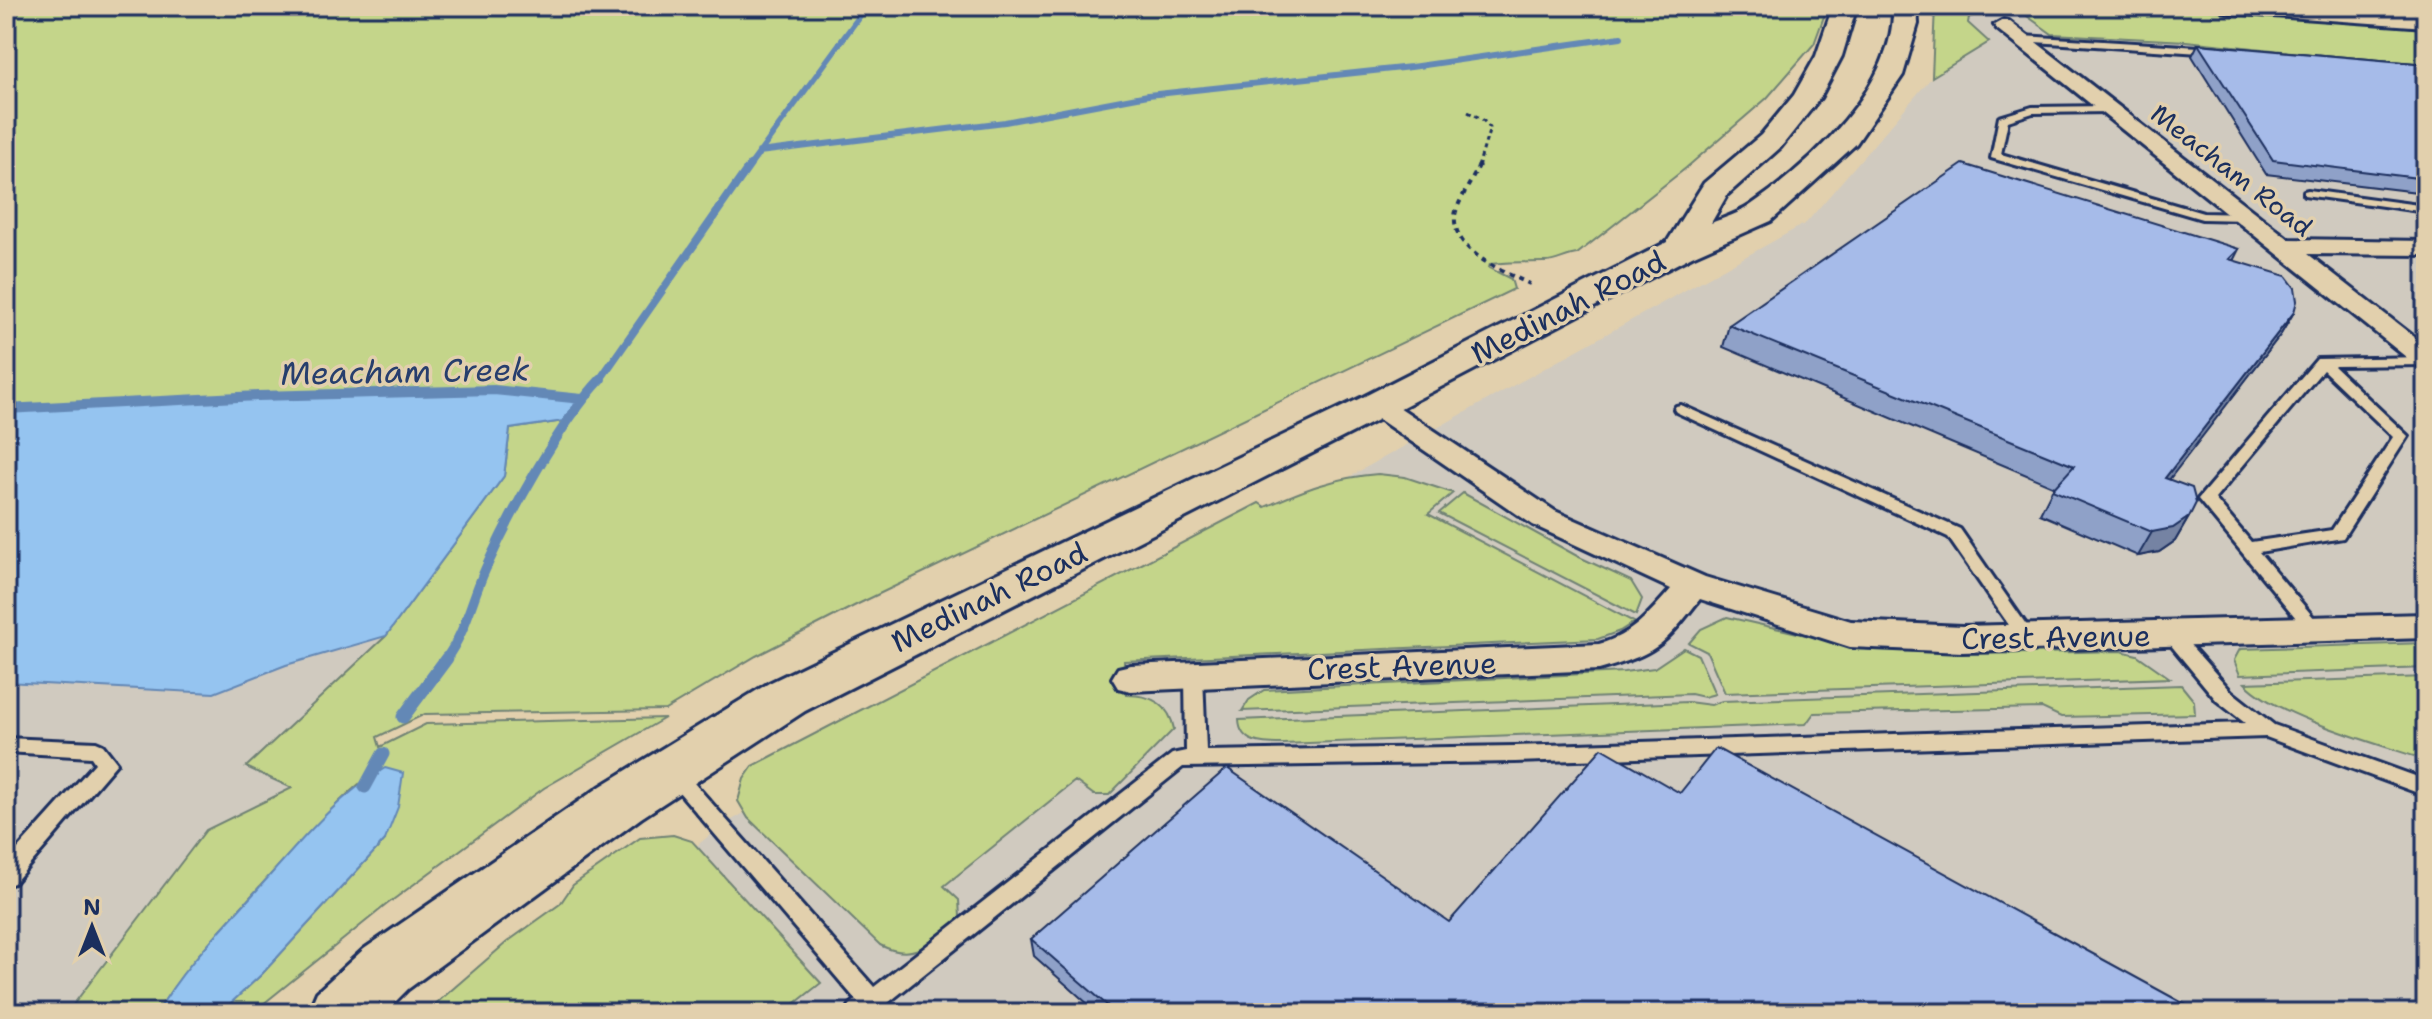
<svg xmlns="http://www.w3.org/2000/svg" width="2432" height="1019" font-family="'Shantell Sans',sans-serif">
	<rect width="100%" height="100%" fill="#e2d0ad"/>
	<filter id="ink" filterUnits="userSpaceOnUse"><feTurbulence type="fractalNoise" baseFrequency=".0125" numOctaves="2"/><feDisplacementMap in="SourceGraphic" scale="16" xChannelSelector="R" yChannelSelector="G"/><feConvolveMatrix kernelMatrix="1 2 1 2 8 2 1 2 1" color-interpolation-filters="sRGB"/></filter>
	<g filter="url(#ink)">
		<path fill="#d0cabf" d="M 2016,8 L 2052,34 L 2186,41 L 2426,66 L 2426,1013 L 491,1013 L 721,826 L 1806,223 L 1932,77 L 1989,43 L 1968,23 L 1969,17 Z
			M 386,636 L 247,766 L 293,788 L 100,1013 L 6,1013 L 6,682 L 214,693 L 286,665 Z"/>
		<path fill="#c4d58a" stroke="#708274" stroke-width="2" d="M 6,6 L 1827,6 L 1827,8 L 1814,44 L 1767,98 L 1686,168 L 1577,254 C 1566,255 1554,263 1544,262 C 1526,262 1509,262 1490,264 L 1489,268 L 1511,279 L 1514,289 L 856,605 L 756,656 L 665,710 L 425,714 L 377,737 L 380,747 L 426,724 L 665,718 L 544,788 L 386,905 L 252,1013 L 220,1013 L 262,974 L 385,840 L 359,784 C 320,817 287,857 253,894 C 219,932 182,969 157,1013 L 67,1013 L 206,830 L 292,788 L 246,767 L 386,636 L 504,476 L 510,429 L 570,420 L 582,399 L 494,390 L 258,396 L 6,410 Z
			M 1935,6 L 2158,6 L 2426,27 L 2426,66 L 2186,41 L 2052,34 L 2016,8 L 1969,17 L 1968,23 L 1989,42 L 1932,77 Z
			M 1378,474 L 1405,477 L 1453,493 L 1428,514 L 1634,622 L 1620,631 L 1598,639 L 1124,661 L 1127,695 C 1152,695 1169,704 1174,729 L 1109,795 L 1094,795 L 1075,781 L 944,886 L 959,900 L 960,917 C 932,940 917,964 880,945 L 748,818 L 738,801 L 744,779 L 753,766 L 1259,503 L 1265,507 C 1303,490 1336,477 1378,474 Z
			M 1463,493 L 1577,556 L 1631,581 L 1642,599 L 1636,615 L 1439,513 Z
			M 1727,617 L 1806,635 L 1924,652 L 1985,654 L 2121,651 L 2137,655 L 2170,678 L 1725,693 L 1707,652 L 1689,643 L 1701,629 Z
			M 2426,643 L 2426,668 L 2240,675 L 2234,660 L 2240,649 Z
			M 1684,648 L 1698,655 L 1715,694 L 1704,697 L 1691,694 L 1242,711 L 1249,700 L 1264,690 L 1624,672 L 1654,668 Z
			M 2426,677 L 2426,760 C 2379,744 2277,717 2245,683 Z
			M 2181,685 L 2194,701 L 2195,714 L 2061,717 L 2042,708 L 1814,713 L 1806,724 L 1283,744 C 1263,744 1240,744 1239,720 L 1688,702 L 1711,705 L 1722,701 Z
			M 673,835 L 692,841 L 821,983 L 783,1013 L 425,1013 L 507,942 L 560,904 L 573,885 L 640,838 Z"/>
		<path fill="#95c4f0" stroke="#6488b6" stroke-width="2" d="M 494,390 L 582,399 L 570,420 L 510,429 L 504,476 L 386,636 L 286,665 L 214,693 L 6,682 L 6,409 L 258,396 Z
			M 385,768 L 403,773 L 398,807 L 385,840 L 262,974 L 220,1013 L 157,1013 C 183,967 222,929 257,890 C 297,846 333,799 385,768 Z"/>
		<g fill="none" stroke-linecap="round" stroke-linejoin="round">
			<path stroke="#6488b6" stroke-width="6" d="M 759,152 L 1005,122 L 1148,95 L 1411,67 L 1621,37
				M 749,167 L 867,6"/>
			<path stroke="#6488b6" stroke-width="8" d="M 599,381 L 750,165"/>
			<path stroke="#6488b6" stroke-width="10" d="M 6,409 L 258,396 L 494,390 L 582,399
				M 445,660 C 466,632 471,601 485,570 C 510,514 560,422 601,379"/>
			<path stroke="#6488b6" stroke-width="13" d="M 403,717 L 447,658
				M 365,787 L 383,754"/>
			<g stroke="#1b2f5e" stroke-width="6">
				<path id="service" d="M 2021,36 L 2215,48 L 2220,51 L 2215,54 L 2018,41 L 2018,37 Z
					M 2032,107 L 2110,106 L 2115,109 L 2110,112 L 2033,113 L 2008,121 L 2001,154 L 2203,213 L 2247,214 L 2253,217 L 2247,220 L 2202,219 L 1991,158 L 1999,117 Z
					M 2308,190 L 2426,206 L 2426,212 L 2304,195 L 2304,191 Z
					M 2426,357 L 2426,365 L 2334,366 L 2408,436 L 2343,538 L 2259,552 L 2325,631 L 2322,635 L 2310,635 L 2198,499 L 2317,359 ZM 2323,370 L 2393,437 L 2332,530 L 2251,542 L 2215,499 Z
					M 1681,405 L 1960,529 L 2032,633 L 2035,637 L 2032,641 L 2020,641 L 1948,537 L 1676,412 L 1674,409 L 1676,406 Z
					M 2171,628 L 2177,630 L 2231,691 L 2274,725 L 2426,780 L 2426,796 L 2266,737 L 1515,762 L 1183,767 L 888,1003 L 894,1013 L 846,1013 L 850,1005 L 856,1000 L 662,772 L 665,766 L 672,764 L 679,766 L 874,987 L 1172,754 L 1186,751 L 1185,675 L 1187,670 L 1201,670 L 1203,675 L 1206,751 L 1515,746 L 2245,723 L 2217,701 L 2165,638 L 2162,634 L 2165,630 Z
					M 6,738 L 96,742 L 103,745 L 117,763 L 14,883 L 6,886 L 6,862 L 95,763 L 91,757 L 6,752 Z"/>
			</g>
			<g stroke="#1b2f5e" stroke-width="6">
				<path id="minor" d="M 2003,20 L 2009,21 L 2289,239 L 2426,241 L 2426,255 L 2308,254 L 2426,346 L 2426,367 L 2416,365 L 1997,29 L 1994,25 Z
					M 1377,396 L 1387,399 L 1555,511 L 1705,577 L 1851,621 L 1962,626 L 2426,614 L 2426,638 L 1962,652 L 1850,647 L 1700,599 C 1663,646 1658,653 1599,670 L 1131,691 L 1118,688 L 1112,678 L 1118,668 L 1131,665 L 1599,644 C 1632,635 1649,614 1671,589 L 1533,525 L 1367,411 L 1363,405 L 1367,399 Z"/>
			</g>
			<g stroke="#1b2f5e" stroke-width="6">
				<path id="secondary" d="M 1833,6 L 1857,6 L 1842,56 L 1820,98 L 1781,147 L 1727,195 L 1711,223 C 1724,218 1740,213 1751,205 C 1811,163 1896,86 1893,6 L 1917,6 L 1918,24 L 1903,75 L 1856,144 L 1771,221 L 1692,256 L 1391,413 L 805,711 L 641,818 L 408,989 L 384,1013 L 308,1013 L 317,992 L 364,949 L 601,786 L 769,683 L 1363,397 L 1667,242 L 1704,183 L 1761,135 L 1794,95 L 1816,56 Z
					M 2219,6 L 2330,6 L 2426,13 L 2426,27 L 2231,13 L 2223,11 Z"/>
			</g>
			<g stroke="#1b2f5e" stroke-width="6">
				<path id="motorway" d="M 1831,6 L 1855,6 L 1857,8 L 1853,13 C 1843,15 1837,15 1831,6 Z"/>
			</g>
			<path stroke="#1b2f5e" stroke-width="3" stroke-dasharray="4 4" stroke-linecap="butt" d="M 1468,112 L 1482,119 L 1490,128 L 1478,167"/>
			<path stroke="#1b2f5e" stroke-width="4" stroke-dasharray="5 5" stroke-linecap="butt" d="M 1479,165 C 1474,178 1456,204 1455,216 C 1452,252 1504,272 1530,284"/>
			<use href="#service" fill="#e2d0ad" fill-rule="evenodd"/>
			<use href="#minor" fill="#e2d0ad" fill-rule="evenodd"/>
			<use href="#secondary" fill="#e2d0ad" fill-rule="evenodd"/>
			<use href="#motorway" fill="#f6e381" fill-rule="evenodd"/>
		</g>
		<path fill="#8fa1c8" stroke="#1b2f5e" stroke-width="2" d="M 2198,44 L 2426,64 L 2426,193 L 2266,174 L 2192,56 Z
			M 2239,249 L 2233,261 L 2294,312 L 2281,334 L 2169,479 L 2189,517 L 2175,541 L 2159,552 L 2138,556 L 2040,514 L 2052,490 L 2055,487 L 1723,347 L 1729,325 Z
			M 1680,793 L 2201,1013 L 1098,1013 L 1034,956 L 1031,939 L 1449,922 Z"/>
		<path fill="#7483a3" stroke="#1b2f5e" stroke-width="2" d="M 2294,312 L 2281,334 L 2152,502 L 2165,478 Z
			M 2189,517 L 2175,541 L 2159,552 L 2138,556 L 2152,532 Z"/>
		<path fill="#a6bbe9" stroke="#1b2f5e" stroke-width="2" d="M 2198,44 L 2426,64 L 2426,179 L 2273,160 Z
			M 1963,164 L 2239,249 L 2229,259 L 2286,276 L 2295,288 L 2297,301 L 2294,312 L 2165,478 L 2192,488 L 2196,503 L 2189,517 L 2173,528 L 2152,532 L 2052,490 L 2074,466 L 1729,325 Z
			M 1602,748 L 1680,793 L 1716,748 L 2201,1013 L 1116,1013 L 1031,939 L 1227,768 L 1449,922 Z"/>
	</g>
	<g text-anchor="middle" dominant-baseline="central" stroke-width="7" stroke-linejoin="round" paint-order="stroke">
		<g font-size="26" fill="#1b2f5e" stroke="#e2d0ad">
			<text transform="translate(2232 170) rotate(38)">Meacham Road</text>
		</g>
		<g font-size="30" fill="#1b2f5e" stroke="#e2d0ad">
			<text transform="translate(1568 307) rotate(-27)">Medinah Road</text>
			<text transform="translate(989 597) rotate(-26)">Medinah Road</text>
			<text transform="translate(2056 637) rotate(-1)">Crest Avenue</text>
			<text transform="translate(1402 666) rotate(-2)">Crest Avenue</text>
		</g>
		<g font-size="32" font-style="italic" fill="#273e6d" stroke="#e2d0ad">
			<text transform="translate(405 371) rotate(-1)">Meacham Creek</text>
		</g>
	</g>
	<rect width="2432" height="1019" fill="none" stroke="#e2d0ad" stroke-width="32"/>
	<rect x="16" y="16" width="2400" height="987" fill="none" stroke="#1b2f5e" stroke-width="3" filter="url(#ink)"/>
	<g transform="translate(92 927)" stroke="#e2d0ad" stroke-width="6" paint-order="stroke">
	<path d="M0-6L14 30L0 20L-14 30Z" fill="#1b2f5e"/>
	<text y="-12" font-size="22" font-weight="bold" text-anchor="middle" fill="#1b2f5e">N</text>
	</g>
</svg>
